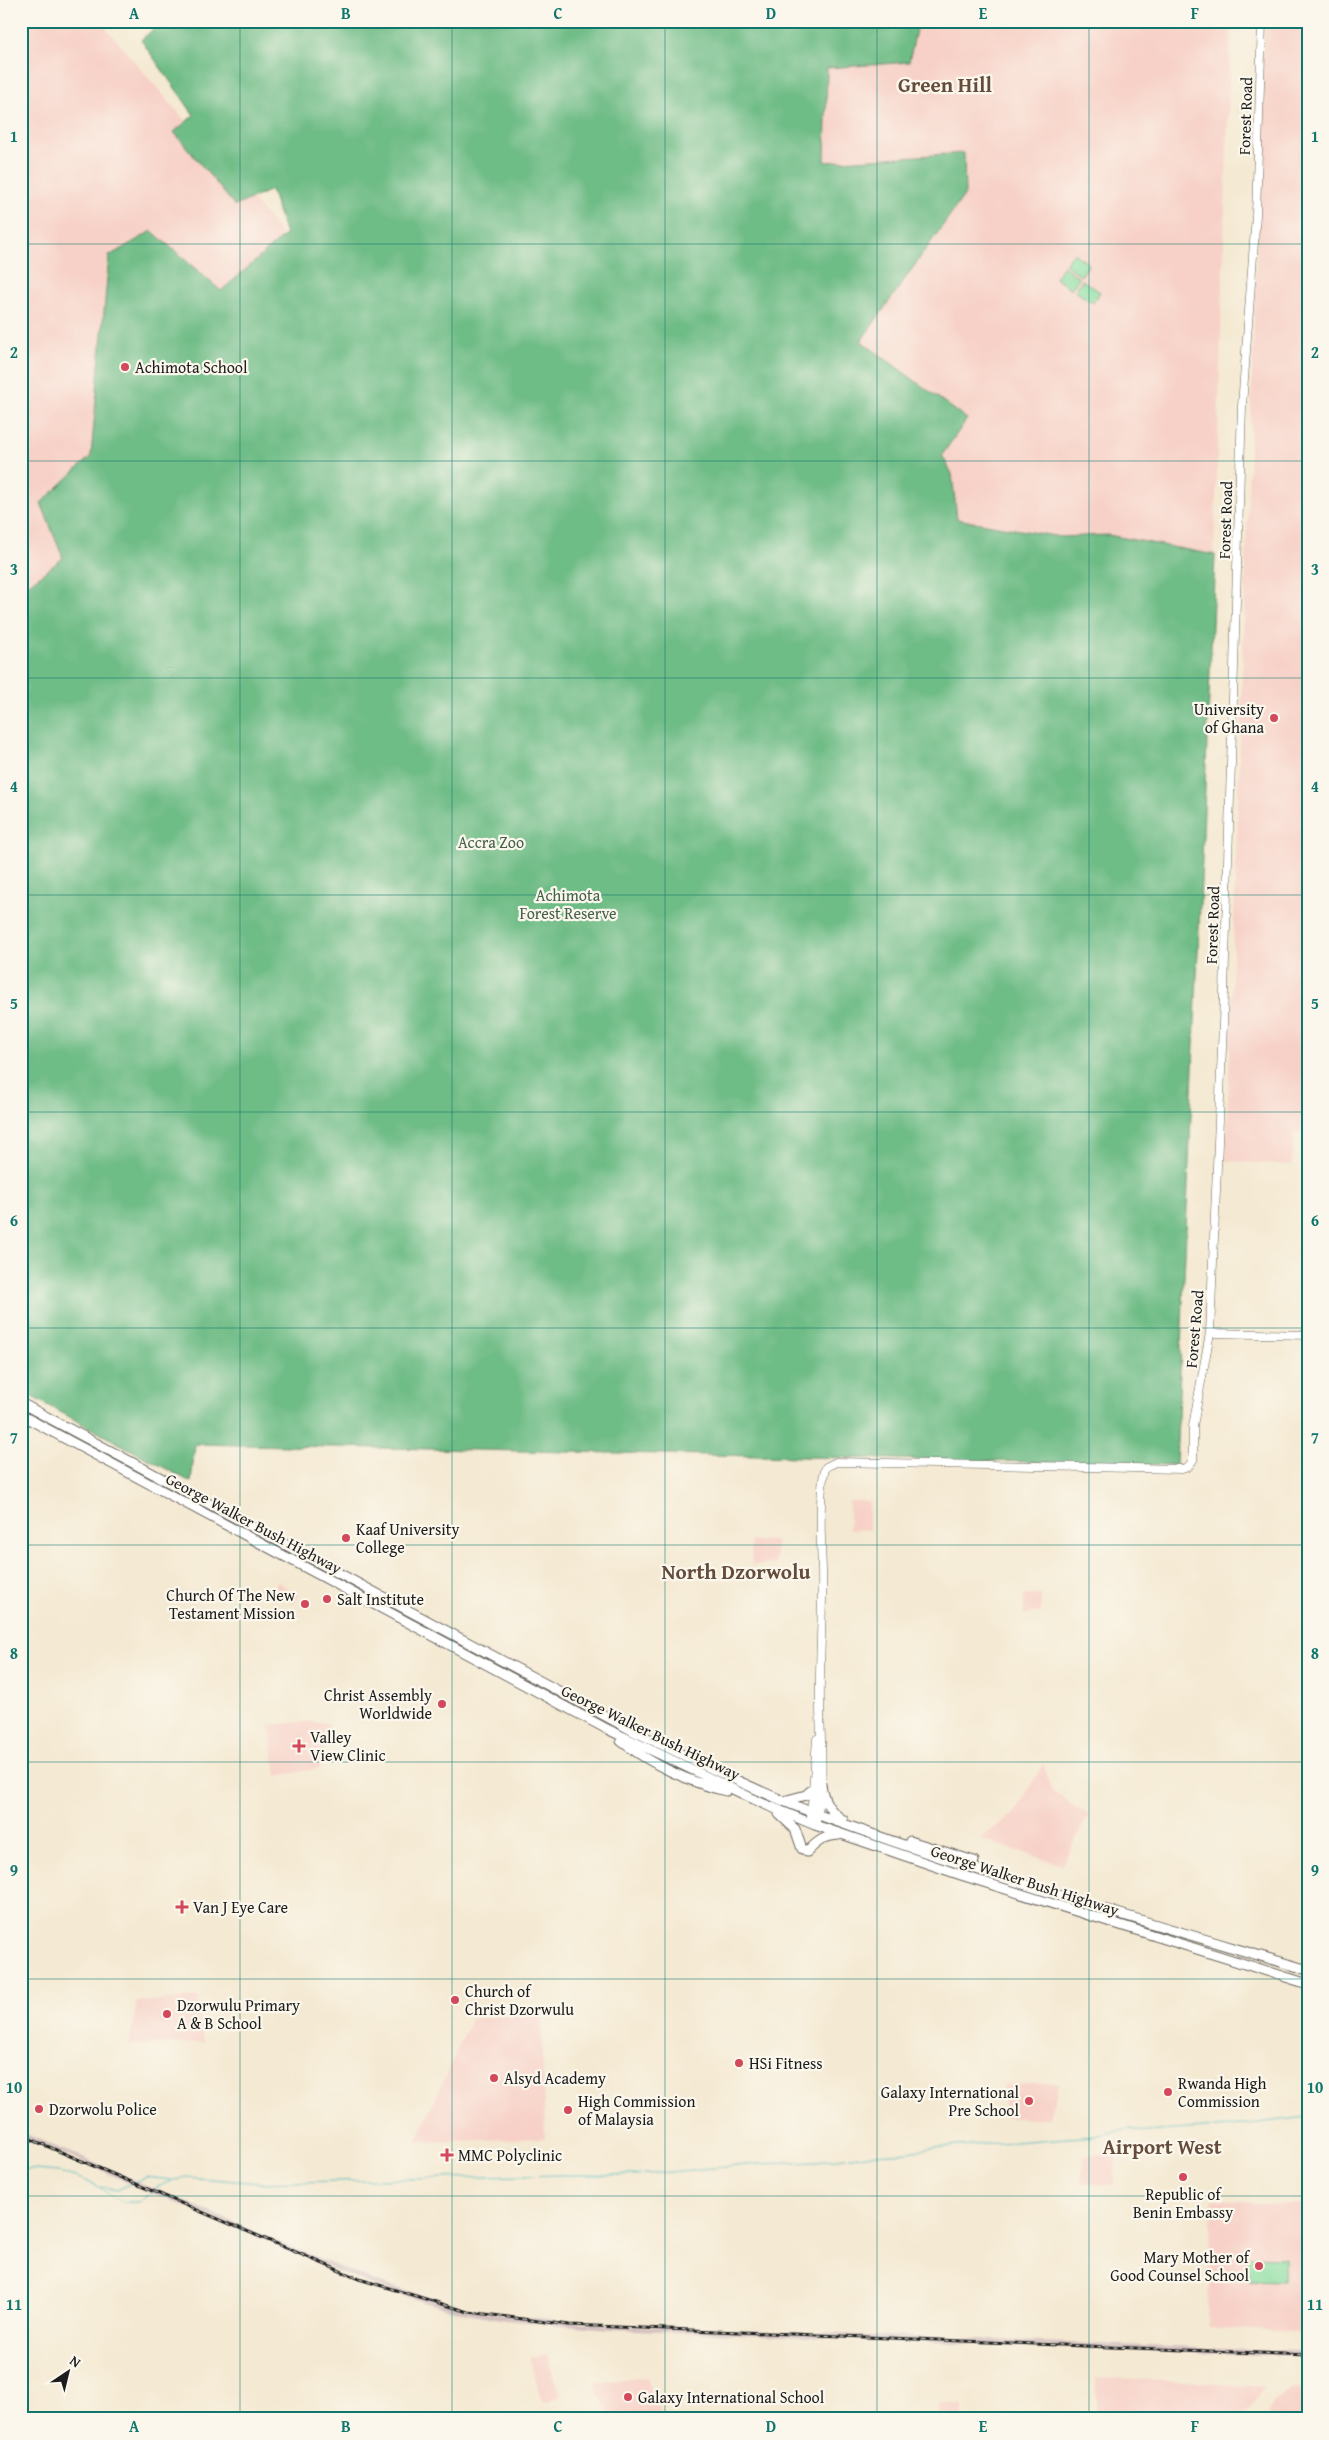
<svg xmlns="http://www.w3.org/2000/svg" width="1329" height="2440" font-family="'Gentium Book Plus',serif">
	<rect width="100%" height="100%" fill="#fbf7ec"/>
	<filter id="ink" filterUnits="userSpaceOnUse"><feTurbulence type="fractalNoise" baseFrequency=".02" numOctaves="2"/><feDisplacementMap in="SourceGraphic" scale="10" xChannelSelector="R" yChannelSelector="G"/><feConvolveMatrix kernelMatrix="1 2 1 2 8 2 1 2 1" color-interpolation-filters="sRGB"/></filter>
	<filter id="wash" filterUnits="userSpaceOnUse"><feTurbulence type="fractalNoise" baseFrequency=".0096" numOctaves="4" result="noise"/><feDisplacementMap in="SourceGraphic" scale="20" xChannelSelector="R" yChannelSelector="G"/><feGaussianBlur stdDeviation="1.12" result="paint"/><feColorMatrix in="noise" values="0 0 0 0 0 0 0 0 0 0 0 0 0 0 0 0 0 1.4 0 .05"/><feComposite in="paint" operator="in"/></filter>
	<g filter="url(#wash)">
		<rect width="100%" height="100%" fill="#f4e9d2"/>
		<path fill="#f7d1c7" d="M 21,21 L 100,21 L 281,233 L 177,502 L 21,639 Z
			M 828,21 L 1231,21 L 1211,653 L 811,631 Z
			M 1264,21 L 1308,21 L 1308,1133 L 1294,1133 L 1292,1165 L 1226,1161 Z
			M 849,1501 L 869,1501 L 869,1530 L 849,1530 Z
			M 751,1541 L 776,1541 L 776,1564 L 752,1565 Z
			M 278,1582 L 298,1595 L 293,1604 L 272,1592 Z
			M 1024,1595 L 1041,1595 L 1041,1612 L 1024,1615 Z
			M 305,1722 L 329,1723 L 320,1768 L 277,1776 L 269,1725 Z
			M 1043,1764 L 1052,1790 L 1074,1807 L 1089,1814 L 1062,1865 L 979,1839 L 1014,1814 Z
			M 198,1997 L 204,2043 L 129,2045 L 137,2002 Z
			M 541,2013 L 545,2138 L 416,2142 L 471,2019 Z
			M 1059,2083 L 1049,2118 L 1005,2118 L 1003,2085 Z
			M 1116,2153 L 1114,2185 L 1081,2184 L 1084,2155 Z
			M 1212,2199 L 1308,2205 L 1308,2333 L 1207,2327 Z
			M 547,2355 L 561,2397 L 543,2403 L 529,2357 Z
			M 647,2377 L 660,2412 L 645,2419 L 611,2419 L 595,2383 Z
			M 1096,2377 L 1136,2379 L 1265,2387 L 1241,2419 L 1096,2419 Z
			M 1292,2389 L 1308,2390 L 1308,2419 L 1276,2419 L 1266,2412 L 1274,2401 Z
			M 938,2403 L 963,2405 L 962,2419 L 937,2419 Z"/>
		<path fill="#d2bfc0" d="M 21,2132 L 365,2278 L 428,2298 L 468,2309 L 506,2315 L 611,2325 L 1297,2352 L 1308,2352 L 1308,2357 L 611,2329 L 506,2320 L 467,2313 L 426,2303 L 363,2282 L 21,2136 Z"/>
		<path fill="#88dda0" stroke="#527c5e" d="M 1073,253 L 1089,264 L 1081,276 L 1065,264 Z
			M 1063,266 L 1079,278 L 1071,289 L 1055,278 Z
			M 1082,280 L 1100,292 L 1093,303 L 1075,291 Z
			M 1248,2257 L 1284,2258 L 1284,2282 L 1248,2281 Z"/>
		<path fill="#6ebc86" stroke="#456c51" d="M 163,21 L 918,21 L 909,62 L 827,68 L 825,162 L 964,153 L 965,194 L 861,341 L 967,419 L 942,455 L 952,474 L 957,519 L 1060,537 L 1108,535 L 1215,555 L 1176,1465 L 195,1444 L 191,1482 L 21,1391 L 21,590 L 63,558 L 41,503 L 91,456 L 109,256 L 152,231 L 221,291 L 286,234 L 271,190 L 235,206 L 174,132 L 194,115 L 141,40 Z"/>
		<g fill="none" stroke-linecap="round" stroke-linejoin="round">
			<path stroke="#46b6bd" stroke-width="1" d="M 21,2169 L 59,2172 L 81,2179 L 99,2187 L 111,2196 L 123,2202 L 139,2202 L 158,2187 L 170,2181 L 186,2177 L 261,2183 L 558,2175 L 636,2175 L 758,2164 L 816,2162 L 873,2154 L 909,2152 L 931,2148 L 1095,2136 L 1130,2129 L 1146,2132 L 1231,2126 L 1308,2117
				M 101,2187 L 117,2190 L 146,2177 L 171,2180"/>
		</g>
	</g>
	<g filter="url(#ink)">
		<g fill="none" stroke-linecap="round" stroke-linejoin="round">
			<g stroke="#68645c" stroke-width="9">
				<path id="secondary" d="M 1210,1333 L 1308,1335
					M 811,1817 L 817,1739
					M 815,1825 C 826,1785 820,1743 820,1703 C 819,1659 823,1614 822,1569 C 821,1546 818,1486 826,1467 L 836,1462 L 1182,1469 L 1188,1467 L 1193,1460 L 1193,1426 L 1210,1333 L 1223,1024 L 1242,406 L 1256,215 L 1262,21"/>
			</g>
			<g stroke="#68645c" stroke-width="11">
				<path id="highway" d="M 21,1403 L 637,1733 C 697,1761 757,1792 819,1815 C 979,1874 1144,1921 1308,1970
					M 21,1415 L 605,1728 L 764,1804 L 815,1825 L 961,1875 L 1308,1984
					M 621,1741 C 649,1763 690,1783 726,1791
					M 821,1784 C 823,1800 829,1811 843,1820
					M 787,1800 L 806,1795 L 814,1788
					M 779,1814 L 795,1829 L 802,1849
					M 910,1841 L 974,1861
					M 807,1852 C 818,1841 824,1836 839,1835"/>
			</g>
			<use href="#secondary" stroke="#fff" stroke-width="8"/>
			<use href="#highway" stroke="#fff" stroke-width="9"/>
			<g stroke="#1c1c1c" stroke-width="3">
				<path id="rail" d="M 21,2135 L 359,2279 L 469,2312 L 569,2325 L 1308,2355"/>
			</g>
			<use href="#rail" stroke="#fbf7ec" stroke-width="1" stroke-dasharray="4" stroke-linecap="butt"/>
		</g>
	</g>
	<path fill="none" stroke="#0f766e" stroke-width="1" stroke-opacity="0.55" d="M 240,21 L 240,2419M 452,21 L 452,2419M 665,21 L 665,2419M 877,21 L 877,2419M 1089,21 L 1089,2419M 21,244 L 1308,244M 21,461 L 1308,461M 21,678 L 1308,678M 21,895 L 1308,895M 21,1112 L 1308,1112M 21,1328 L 1308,1328M 21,1545 L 1308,1545M 21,1762 L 1308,1762M 21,1979 L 1308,1979M 21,2196 L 1308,2196"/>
	<g fill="#d1495b" stroke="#fbf7ec" stroke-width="2">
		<circle cx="125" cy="367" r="5"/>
		<circle cx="1274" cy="718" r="5"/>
		<circle cx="346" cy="1538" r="5"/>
		<circle cx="327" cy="1599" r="5"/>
		<circle cx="305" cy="1604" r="5"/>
		<circle cx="442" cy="1704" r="5"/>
		<path d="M296.5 1738.5h5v5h5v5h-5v5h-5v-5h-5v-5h5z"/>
		<path d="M179.5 1899.5h5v5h5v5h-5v5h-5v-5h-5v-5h5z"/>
		<circle cx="455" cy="2000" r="5"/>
		<circle cx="167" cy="2014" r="5"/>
		<circle cx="739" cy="2063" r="5"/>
		<circle cx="494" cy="2078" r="5"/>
		<circle cx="1168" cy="2092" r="5"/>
		<circle cx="1029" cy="2101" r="5"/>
		<circle cx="39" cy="2109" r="5"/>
		<circle cx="568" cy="2110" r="5"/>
		<path d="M444.5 2147.5h5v5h5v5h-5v5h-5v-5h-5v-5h5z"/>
		<circle cx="1183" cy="2177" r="5"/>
		<circle cx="1259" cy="2266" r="5"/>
		<circle cx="628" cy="2397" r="5"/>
	</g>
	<g text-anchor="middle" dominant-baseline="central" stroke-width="4.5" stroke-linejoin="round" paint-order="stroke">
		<g font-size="16" fill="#1c1c1c" stroke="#fbf7ec">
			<text transform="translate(1245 116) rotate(-88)">Forest Road</text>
			<text transform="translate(1225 520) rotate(-88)">Forest Road</text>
			<text transform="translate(1212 925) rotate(-88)">Forest Road</text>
			<text transform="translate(1194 1329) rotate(-85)">Forest Road</text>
			<text transform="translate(254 1523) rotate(28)">George Walker Bush Highway</text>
			<text transform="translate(651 1732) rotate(26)">George Walker Bush Highway</text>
			<text transform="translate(1025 1880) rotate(18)">George Walker Bush Highway</text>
		</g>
		<g font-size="16" fill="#1c1c1c" stroke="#fbf7ec" text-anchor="start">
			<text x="135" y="367">Achimota School</text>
			<text x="1264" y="709" text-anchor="end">University<tspan x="1264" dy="18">of Ghana</tspan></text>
			<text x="356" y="1529">Kaaf University<tspan x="356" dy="18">College</tspan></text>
			<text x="295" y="1595" text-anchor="end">Church Of The New<tspan x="295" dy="18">Testament Mission</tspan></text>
			<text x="337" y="1599">Salt Institute</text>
			<text x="432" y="1695" text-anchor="end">Christ Assembly<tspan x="432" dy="18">Worldwide</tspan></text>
			<text x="310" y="1737">Valley<tspan x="310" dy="18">View Clinic</tspan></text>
			<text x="193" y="1907">Van J Eye Care</text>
			<text x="465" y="1991">Church of<tspan x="465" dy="18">Christ Dzorwulu</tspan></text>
			<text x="177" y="2005">Dzorwulu Primary<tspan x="177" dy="18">A &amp; B School</tspan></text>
			<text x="749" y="2063">HSi Fitness</text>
			<text x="504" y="2078">Alsyd Academy</text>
			<text x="1178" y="2083">Rwanda High<tspan x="1178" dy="18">Commission</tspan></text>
			<text x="1019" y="2092" text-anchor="end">Galaxy International<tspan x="1019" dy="18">Pre School</tspan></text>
			<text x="578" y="2101">High Commission<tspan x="578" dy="18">of Malaysia</tspan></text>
			<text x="49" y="2109">Dzorwolu Police</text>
			<text x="458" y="2155">MMC Polyclinic</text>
			<text x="1183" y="2194" text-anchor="middle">Republic of<tspan x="1183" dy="18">Benin Embassy</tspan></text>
			<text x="1249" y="2257" text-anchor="end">Mary Mother of<tspan x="1249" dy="18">Good Counsel School</tspan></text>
			<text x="638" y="2397">Galaxy International School</text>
		</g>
		<g font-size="16" fill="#42604a" stroke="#fbf7ec">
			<text x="491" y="842">Accra Zoo</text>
			<text x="568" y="895">Achimota<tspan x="568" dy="18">Forest Reserve</tspan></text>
		</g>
		<g font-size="21" font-weight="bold" fill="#644c3d" stroke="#fbf7ec">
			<text x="945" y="84">Green Hill</text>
			<text x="736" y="1571">North Dzorwolu</text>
			<text x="1162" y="2146">Airport West</text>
		</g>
	</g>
	<rect width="1329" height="2440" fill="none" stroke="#fbf7ec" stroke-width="55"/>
	<g transform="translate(68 2372) rotate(35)" stroke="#fbf7ec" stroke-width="4" paint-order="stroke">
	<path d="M0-4L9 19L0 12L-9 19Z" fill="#1c1c1c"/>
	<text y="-8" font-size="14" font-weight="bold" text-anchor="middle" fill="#1c1c1c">N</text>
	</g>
	<rect x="28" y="28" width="1274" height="2384" fill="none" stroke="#0f766e" stroke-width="2"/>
	<g font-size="16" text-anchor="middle" font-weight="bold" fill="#0f766e">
		<text x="134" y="19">A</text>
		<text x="346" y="19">B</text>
		<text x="558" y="19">C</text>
		<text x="771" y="19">D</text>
		<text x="983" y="19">E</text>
		<text x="1195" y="19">F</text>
		<text x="14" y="142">1</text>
		<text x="1315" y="142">1</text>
		<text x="14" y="358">2</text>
		<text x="1315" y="358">2</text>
		<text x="14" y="575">3</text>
		<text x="1315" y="575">3</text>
		<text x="14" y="792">4</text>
		<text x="1315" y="792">4</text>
		<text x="14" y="1009">5</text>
		<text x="1315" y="1009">5</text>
		<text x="14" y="1226">6</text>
		<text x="1315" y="1226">6</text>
		<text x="14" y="1443">7</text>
		<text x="1315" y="1443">7</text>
		<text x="14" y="1659">8</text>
		<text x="1315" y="1659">8</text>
		<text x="14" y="1876">9</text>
		<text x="1315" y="1876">9</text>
		<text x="14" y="2093">10</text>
		<text x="1315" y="2093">10</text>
		<text x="14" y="2310">11</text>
		<text x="1315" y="2310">11</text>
		<text x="134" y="2432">A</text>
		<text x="346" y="2432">B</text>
		<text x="558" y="2432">C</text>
		<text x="771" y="2432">D</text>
		<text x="983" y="2432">E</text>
		<text x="1195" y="2432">F</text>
	</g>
</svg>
